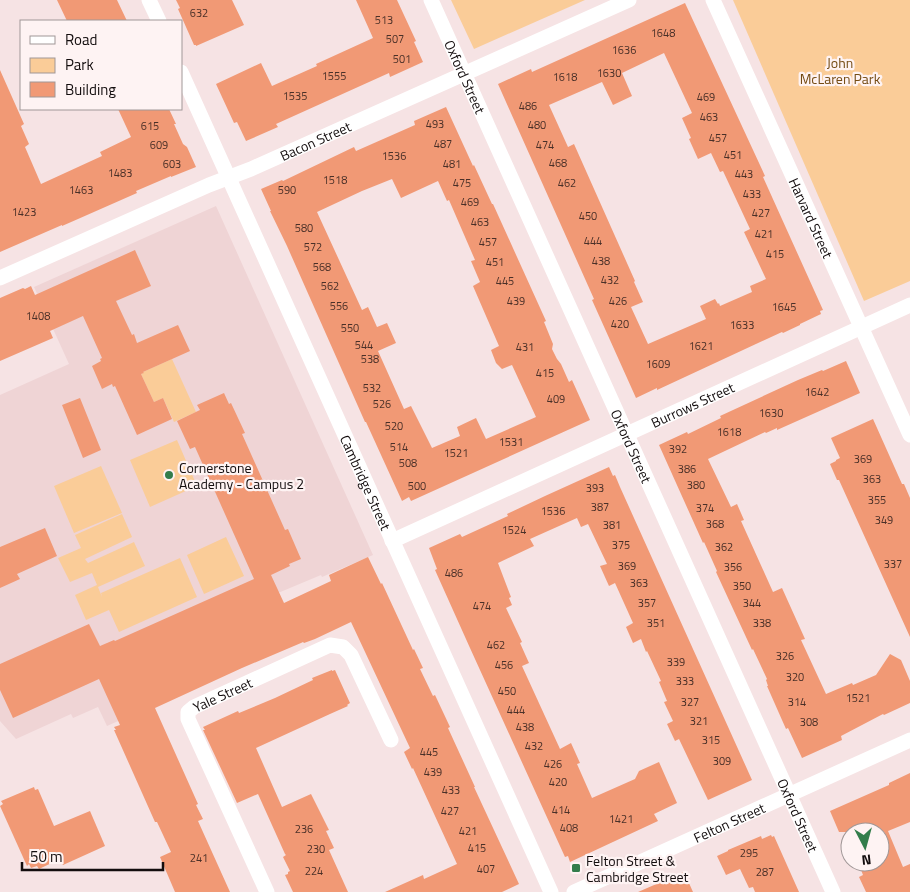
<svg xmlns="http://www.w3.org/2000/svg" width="910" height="892" font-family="'Titillium Web',sans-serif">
	<rect width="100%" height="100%" fill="#f6e3e4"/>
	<path fill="#efd4d5" d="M 216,206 L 373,555 L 322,577 L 321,575 L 278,593 L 154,705 L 107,726 L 98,707 L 73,718 L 71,714 L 16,739 L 0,721 L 0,395 L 69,364 L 34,287 Z"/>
	<path fill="#facc98" d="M 451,0 L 585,0 L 474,49 Z
		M 733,0 L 910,0 L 910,281 L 864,301 Z
		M 172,359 L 196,412 L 174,422 L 163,398 L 154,402 L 141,374 L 143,373 L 143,372 Z
		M 177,440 L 197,486 L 150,507 L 130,460 Z
		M 101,466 L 122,513 L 74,533 L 54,486 Z
		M 122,514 L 132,537 L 85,559 L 88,563 L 134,542 L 145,566 L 98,587 L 102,597 L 101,593 L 180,558 L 197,597 L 119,632 L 109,610 L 86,620 L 75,595 L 97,585 L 92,573 L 70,582 L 58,558 L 81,548 L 75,535 Z
		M 226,537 L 244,576 L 204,594 L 187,555 Z"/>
	<path fill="#f19975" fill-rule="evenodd" d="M 57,0 L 117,0 L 127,21 L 67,21 Z
		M 176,0 L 232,0 L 244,25 L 196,46 L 196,45 L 194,45 L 178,9 L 180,8 Z
		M 356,0 L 397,0 L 416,41 L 414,42 L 423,62 L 390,77 L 389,73 L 276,124 L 278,127 L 246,141 L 237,122 L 234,123 L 216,84 L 261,63 L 272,86 L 317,66 L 316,64 L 373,38 Z
		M 685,3 L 765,176 L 763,177 L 823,310 L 820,311 L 821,314 L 800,324 L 800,325 L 783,333 L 782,332 L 657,390 L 657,388 L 636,398 L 601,320 L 592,300 L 594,299 L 498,84 L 531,69 L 532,72 ZM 664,53 L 692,113 L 682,118 L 691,138 L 689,139 L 698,159 L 711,153 L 720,172 L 723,171 L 750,229 L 744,232 L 766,279 L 750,286 L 752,292 L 720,306 L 719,303 L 718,304 L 715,299 L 700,306 L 706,319 L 648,344 L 631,307 L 643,302 L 634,282 L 635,281 L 574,144 L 568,147 L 549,105 L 602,82 L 613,105 L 632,96 L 622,73 Z
		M 0,70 L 24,124 L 21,126 L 29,144 L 25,147 L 41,184 L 102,156 L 100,152 L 131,137 L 118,109 L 169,109 L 176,124 L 174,124 L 183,144 L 187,147 L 196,167 L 171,177 L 171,176 L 136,191 L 137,193 L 78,219 L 62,226 L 62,225 L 0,252 Z
		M 446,107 L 473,166 L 474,165 L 492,204 L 493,204 L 546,321 L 544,322 L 553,344 L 552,349 L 557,359 L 561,364 L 569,382 L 572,380 L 590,420 L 411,501 L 409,497 L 402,501 L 366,422 L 365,422 L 287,246 L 270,211 L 271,211 L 261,189 L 282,180 L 283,181 L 354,147 L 356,151 L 415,125 L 414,121 ZM 392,179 L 401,198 L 438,181 L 447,201 L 449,200 L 475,260 L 471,261 L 480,282 L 473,286 L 499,346 L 491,350 L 496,363 L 502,369 L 512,365 L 536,417 L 486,439 L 476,418 L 457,427 L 460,436 L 432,448 L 411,406 L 404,409 L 378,351 L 396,343 L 387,323 L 377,327 L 368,307 L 362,310 L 317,212 L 362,191 Z
		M 135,250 L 151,286 L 116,301 L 132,335 L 134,334 L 137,343 L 178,325 L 190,351 L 143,372 L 144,373 L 141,374 L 154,402 L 163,398 L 172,419 L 137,435 L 115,386 L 113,387 L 112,384 L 102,389 L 92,366 L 101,361 L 100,359 L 102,358 L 83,316 L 50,331 L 53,338 L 0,361 L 0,298 L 23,288 L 25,289 L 31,286 L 35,295 Z
		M 846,361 L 860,393 L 777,430 L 777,428 L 766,433 L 765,432 L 708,459 L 731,507 L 737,504 L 744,520 L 741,521 L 773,592 L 782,588 L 805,639 L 801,640 L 826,694 L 852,683 L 853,685 L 876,675 L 890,654 L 901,660 L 910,681 L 910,703 L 884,715 L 883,714 L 841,736 L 842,740 L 802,758 L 788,728 L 786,729 L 782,720 L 767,686 L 768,686 L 766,680 L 767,679 L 753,649 L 752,650 L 716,572 L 717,571 L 704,542 L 703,543 L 659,445 L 687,432 L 688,434 L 721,418 L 720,416 L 798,380 L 822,370 L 823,371 Z
		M 224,393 L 229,404 L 231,403 L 245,433 L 242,434 L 285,530 L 288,529 L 301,559 L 289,564 L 290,566 L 271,575 L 284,603 L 331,581 L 329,575 L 368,557 L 381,584 L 382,583 L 413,650 L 414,649 L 423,668 L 420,669 L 433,696 L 435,695 L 450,727 L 448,728 L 475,787 L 474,787 L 519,884 L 502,892 L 385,892 L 423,875 L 424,879 L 457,864 L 413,768 L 412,769 L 404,752 L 410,748 L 351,622 L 315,639 L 304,643 L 303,642 L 301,643 L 242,668 L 155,708 L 198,804 L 196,805 L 203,819 L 198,821 L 230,892 L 175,892 L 160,857 L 171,852 L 157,822 L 155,822 L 114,730 L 116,730 L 114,727 L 120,725 L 99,679 L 13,718 L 0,690 L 0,664 L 89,624 L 100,646 L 114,640 L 115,641 L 254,579 L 195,447 L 190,449 L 177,421 L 200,410 L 197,405 Z
		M 80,398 L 101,450 L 83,458 L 62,405 Z
		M 873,419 L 902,484 L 904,484 L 910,498 L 910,637 L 839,480 L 837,480 L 830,464 L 836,461 L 836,460 L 840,458 L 831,438 Z
		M 609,467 L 613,476 L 615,475 L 620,487 L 752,780 L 708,800 L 679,739 L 675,741 L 667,724 L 673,721 L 664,702 L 667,701 L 659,682 L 661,681 L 647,651 L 646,652 L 641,639 L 633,643 L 626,627 L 633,623 L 615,583 L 609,586 L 600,566 L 607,564 L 588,524 L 581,527 L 577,518 L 530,539 L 534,546 L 498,563 L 511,597 L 509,598 L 512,605 L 506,608 L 522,642 L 520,643 L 529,663 L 522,666 L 560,749 L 571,743 L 580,763 L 577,764 L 592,798 L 635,779 L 639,771 L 659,762 L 677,803 L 654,814 L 658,821 L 570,862 L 568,856 L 565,857 L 470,648 L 435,570 L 437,569 L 429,548 L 460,534 L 462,537 L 508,516 L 507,514 L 545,496 Z
		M 45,528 L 57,556 L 17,574 L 20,579 L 0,588 L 0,547 Z
		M 332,670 L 332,671 L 335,670 L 350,703 L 347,705 L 348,706 L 330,714 L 256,748 L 282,807 L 311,794 L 329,830 L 326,831 L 334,848 L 329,850 L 348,892 L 293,892 L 285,875 L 288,874 L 288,872 L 290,871 L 283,857 L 286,855 L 285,854 L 258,794 L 237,803 L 203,730 L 205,730 L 203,727 L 238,711 L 239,713 L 275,698 L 313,680 L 312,678 Z
		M 910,773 L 910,822 L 888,831 L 903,867 L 910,864 L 910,892 L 866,892 L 859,877 L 863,875 L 858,862 L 880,862 L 880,832 L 839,832 L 830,811 L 889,785 L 889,783 Z
		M 34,787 L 35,790 L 38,789 L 54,826 L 90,811 L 105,846 L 63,865 L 60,859 L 39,869 L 37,866 L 31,868 L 29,864 L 27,866 L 0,806 L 3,804 L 1,801 Z
		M 771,835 L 772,837 L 774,836 L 799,892 L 755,892 L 753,887 L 749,888 L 740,869 L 726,875 L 717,856 L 728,851 L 728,850 L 761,836 L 762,839 Z
		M 684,872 L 693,892 L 638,892 Z"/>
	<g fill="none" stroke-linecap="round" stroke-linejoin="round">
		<g stroke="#fff" stroke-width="15">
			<path d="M 149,0 L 159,21"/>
			<path id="s1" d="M 431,0 L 833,892"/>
			<path id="s2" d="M 713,0 L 910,435"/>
			<path id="s3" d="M 181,72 L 551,892"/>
			<path id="s4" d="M 0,278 L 209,185 L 251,169 L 629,0"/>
			<path id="s5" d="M 392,541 L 910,305"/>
			<path id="s6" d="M 267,892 L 188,719 L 188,712 L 194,707 L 330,645 L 343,647 L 351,655 L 391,740"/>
			<path id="s7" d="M 574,892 L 910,740"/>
		</g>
	</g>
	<g fill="#337d4b" stroke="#fef3f3" stroke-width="2">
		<circle cx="169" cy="475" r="5"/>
		<rect x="571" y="863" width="10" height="10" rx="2.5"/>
	</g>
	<g text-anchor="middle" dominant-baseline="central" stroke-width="4.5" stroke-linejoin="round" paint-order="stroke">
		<g font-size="11" fill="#4a3028">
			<text x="199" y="13">632</text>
			<text x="384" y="20">513</text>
			<text x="663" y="33">1648</text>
			<text x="395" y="39">507</text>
			<text x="624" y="50">1636</text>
			<text x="402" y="59">501</text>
			<text x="609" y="73">1630</text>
			<text x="334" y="76">1555</text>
			<text x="565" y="77">1618</text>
			<text x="295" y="96">1535</text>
			<text x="706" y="97">469</text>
			<text x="528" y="106">486</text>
			<text x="709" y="117">463</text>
			<text x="435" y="124">493</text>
			<text x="537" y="125">480</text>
			<text x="150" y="126">615</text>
			<text x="718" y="138">457</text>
			<text x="443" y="144">487</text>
			<text x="159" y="145">609</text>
			<text x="545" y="145">474</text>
			<text x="733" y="155">451</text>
			<text x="394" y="156">1536</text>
			<text x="558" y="163">468</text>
			<text x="172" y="164">603</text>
			<text x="452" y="164">481</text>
			<text x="120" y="173">1483</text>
			<text x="744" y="174">443</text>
			<text x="335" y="180">1518</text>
			<text x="462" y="183">475</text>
			<text x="567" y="183">462</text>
			<text x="81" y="190">1463</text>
			<text x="287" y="190">590</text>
			<text x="752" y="194">433</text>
			<text x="470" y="202">469</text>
			<text x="24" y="212">1423</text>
			<text x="761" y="213">427</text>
			<text x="588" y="216">450</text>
			<text x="480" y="222">463</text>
			<text x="304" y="228">580</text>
			<text x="764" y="234">421</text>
			<text x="593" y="241">444</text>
			<text x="488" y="242">457</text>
			<text x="313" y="247">572</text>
			<text x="775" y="254">415</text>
			<text x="601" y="261">438</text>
			<text x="495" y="262">451</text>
			<text x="322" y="267">568</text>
			<text x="610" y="280">432</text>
			<text x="505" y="281">445</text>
			<text x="330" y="286">562</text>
			<text x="516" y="301">439</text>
			<text x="618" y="301">426</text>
			<text x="339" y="306">556</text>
			<text x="784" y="307">1645</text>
			<text x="38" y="316">1408</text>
			<text x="620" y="324">420</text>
			<text x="742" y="325">1633</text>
			<text x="350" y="328">550</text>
			<text x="364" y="345">544</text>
			<text x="701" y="346">1621</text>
			<text x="525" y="347">431</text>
			<text x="370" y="359">538</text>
			<text x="658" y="364">1609</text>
			<text x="545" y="373">415</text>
			<text x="372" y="388">532</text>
			<text x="817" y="392">1642</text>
			<text x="556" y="399">409</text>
			<text x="382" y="404">526</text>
			<text x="771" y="413">1630</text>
			<text x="394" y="426">520</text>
			<text x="729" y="432">1618</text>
			<text x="511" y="442">1531</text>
			<text x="399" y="447">514</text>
			<text x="678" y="449">392</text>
			<text x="456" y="453">1521</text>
			<text x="863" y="459">369</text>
			<text x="408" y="463">508</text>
			<text x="687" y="469">386</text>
			<text x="872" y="479">363</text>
			<text x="696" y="485">380</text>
			<text x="417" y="486">500</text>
			<text x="595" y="488">393</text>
			<text x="877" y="500">355</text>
			<text x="600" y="507">387</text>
			<text x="705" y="508">374</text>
			<text x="553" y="511">1536</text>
			<text x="884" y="520">349</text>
			<text x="715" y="524">368</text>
			<text x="612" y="525">381</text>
			<text x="514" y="530">1524</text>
			<text x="621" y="545">375</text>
			<text x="724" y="547">362</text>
			<text x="893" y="564">337</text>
			<text x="627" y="566">369</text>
			<text x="733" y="567">356</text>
			<text x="454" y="573">486</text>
			<text x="639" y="583">363</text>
			<text x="742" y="586">350</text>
			<text x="647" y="603">357</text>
			<text x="752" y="603">344</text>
			<text x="482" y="606">474</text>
			<text x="656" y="623">351</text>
			<text x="762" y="623">338</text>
			<text x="496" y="645">462</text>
			<text x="785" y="656">326</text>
			<text x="676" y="662">339</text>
			<text x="504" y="665">456</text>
			<text x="795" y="677">320</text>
			<text x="685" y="681">333</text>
			<text x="507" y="691">450</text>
			<text x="858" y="698">1521</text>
			<text x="690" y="702">327</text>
			<text x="797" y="702">314</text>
			<text x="516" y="710">444</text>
			<text x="699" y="721">321</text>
			<text x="809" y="722">308</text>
			<text x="525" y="727">438</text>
			<text x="711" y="740">315</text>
			<text x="534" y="746">432</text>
			<text x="429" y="752">445</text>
			<text x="722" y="761">309</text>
			<text x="553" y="764">426</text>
			<text x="433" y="772">439</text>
			<text x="558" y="782">420</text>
			<text x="451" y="790">433</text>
			<text x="561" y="810">414</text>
			<text x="450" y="811">427</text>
			<text x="621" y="819">1421</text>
			<text x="569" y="828">408</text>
			<text x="304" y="829">236</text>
			<text x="468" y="831">421</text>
			<text x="477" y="848">415</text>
			<text x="316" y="849">230</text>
			<text x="749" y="853">295</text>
			<text x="199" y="858">241</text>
			<text x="486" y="869">407</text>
			<text x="314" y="871">224</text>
			<text x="765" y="872">287</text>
		</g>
		<g font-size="14" fill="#754c14" stroke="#fef3f3">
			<text x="840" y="62">John<tspan x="840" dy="16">McLaren Park</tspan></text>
		</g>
		<g font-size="14" fill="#130d0e" stroke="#fef3f3">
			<text stroke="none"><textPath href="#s1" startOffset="84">Oxford Street</textPath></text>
			<text stroke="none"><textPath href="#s4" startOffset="344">Bacon Street</textPath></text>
			<text stroke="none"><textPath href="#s2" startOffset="239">Harvard Street</textPath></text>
			<text stroke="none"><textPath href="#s5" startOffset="330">Burrows Street</textPath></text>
			<text stroke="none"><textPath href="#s1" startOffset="489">Oxford Street</textPath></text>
			<text stroke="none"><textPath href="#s3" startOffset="450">Cambridge Street</textPath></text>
			<text stroke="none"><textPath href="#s6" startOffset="236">Yale Street</textPath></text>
			<text stroke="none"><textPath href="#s1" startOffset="894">Oxford Street</textPath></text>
			<text stroke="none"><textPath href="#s7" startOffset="170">Felton Street</textPath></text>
		</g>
		<g font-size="14" fill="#130d0e" stroke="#fef3f3" text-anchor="start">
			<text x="179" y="467">Cornerstone<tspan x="179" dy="16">Academy - Campus 2</tspan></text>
			<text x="586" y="860">Felton Street &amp;<tspan x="586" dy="16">Cambridge Street</tspan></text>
		</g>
	</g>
	<rect x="20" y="20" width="162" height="90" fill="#fef3f3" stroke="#a09797"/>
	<rect x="30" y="36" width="25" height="8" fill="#ffffff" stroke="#a09797"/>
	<text x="65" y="45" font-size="15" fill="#130d0e">Road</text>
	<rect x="30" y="58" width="25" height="15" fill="#facc98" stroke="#a09797"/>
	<text x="65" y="70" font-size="15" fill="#130d0e">Park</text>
	<rect x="30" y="82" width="25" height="15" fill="#f19975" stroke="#a09797"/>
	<text x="65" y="95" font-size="15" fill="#130d0e">Building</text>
	<g transform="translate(865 847) rotate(174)"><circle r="24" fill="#fef3f3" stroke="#a09797"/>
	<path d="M0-4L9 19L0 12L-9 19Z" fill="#337d4b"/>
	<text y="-8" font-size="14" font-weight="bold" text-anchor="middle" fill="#130d0e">N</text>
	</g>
	<path d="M22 862v8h141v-8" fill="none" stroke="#130d0e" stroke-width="2.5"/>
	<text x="30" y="862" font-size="15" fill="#130d0e" stroke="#fef3f3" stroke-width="4" paint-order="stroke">50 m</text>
</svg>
